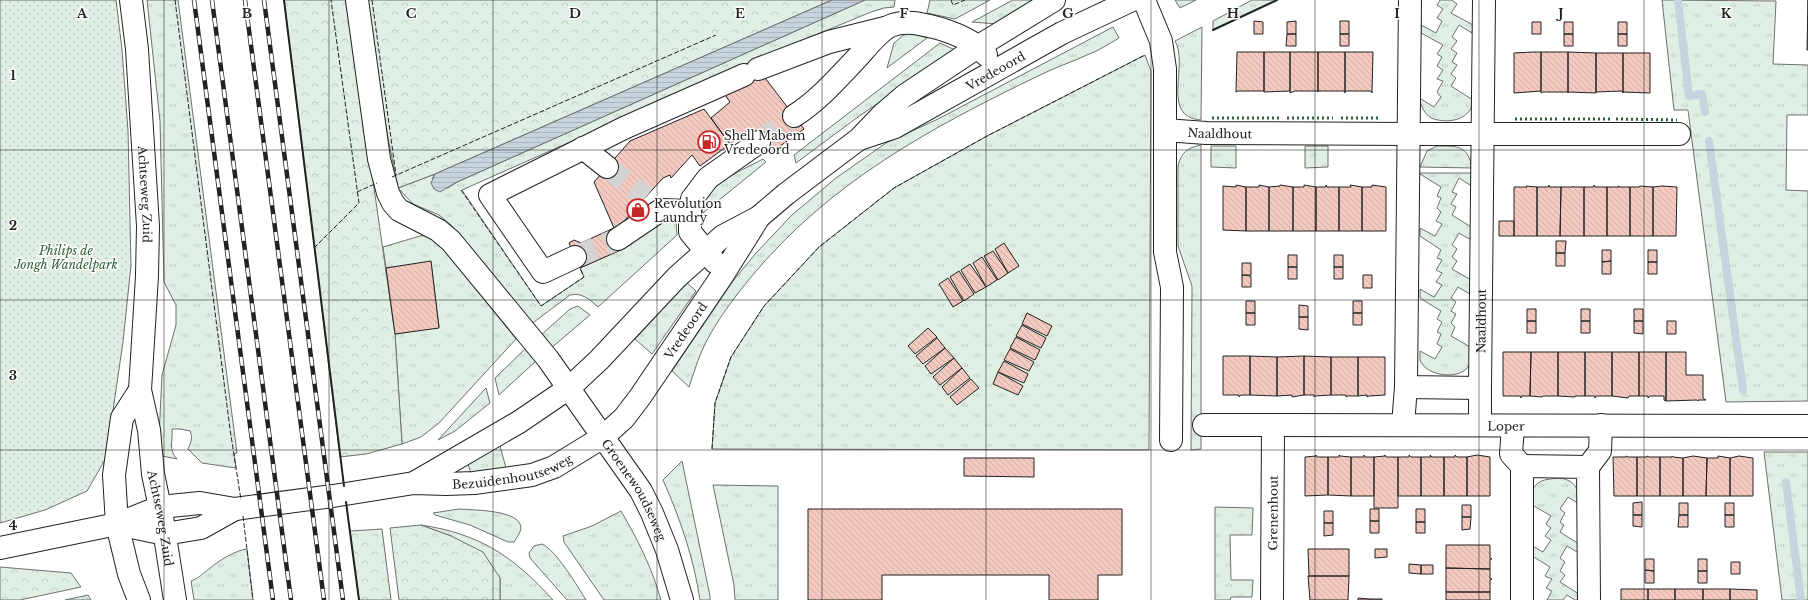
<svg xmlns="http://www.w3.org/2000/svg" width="1808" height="600" font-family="'Libre Baskerville',serif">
	<defs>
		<pattern id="grass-tufts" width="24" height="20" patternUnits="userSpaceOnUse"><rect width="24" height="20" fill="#e0efe3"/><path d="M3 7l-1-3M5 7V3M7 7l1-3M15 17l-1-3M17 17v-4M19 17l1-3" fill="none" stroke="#c0cdc2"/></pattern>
		<pattern id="forest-crowns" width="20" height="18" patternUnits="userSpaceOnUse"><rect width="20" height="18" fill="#e0efe3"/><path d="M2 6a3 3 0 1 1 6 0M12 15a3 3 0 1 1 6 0" fill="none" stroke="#c0cdc2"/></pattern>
		<pattern id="park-dots" width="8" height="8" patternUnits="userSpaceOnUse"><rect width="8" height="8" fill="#e0efe3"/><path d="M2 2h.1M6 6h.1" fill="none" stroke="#c0cdc2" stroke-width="1.8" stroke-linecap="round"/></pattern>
		<pattern id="water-rules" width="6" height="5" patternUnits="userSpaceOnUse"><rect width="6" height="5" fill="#c7d3dd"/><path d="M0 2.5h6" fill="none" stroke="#abb5bd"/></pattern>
		<pattern id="building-back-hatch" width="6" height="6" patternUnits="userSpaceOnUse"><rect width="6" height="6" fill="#f3c9c0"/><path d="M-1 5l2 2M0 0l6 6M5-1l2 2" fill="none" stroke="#d0aca5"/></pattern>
	</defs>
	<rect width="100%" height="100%" fill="#fff"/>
	<path fill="url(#grass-tufts)" stroke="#6f6f6f" d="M 147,0 L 178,0 L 237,453 L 234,454 L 236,468 L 202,463 L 188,449 C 191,443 193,437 190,431 L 180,429 L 172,429 C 173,442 168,449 177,459 L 162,456 L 159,436 L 162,375 L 176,325 L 176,305 L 164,282 L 160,121 Z
		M 865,0 L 895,0 L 894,7 L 884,8 L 871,12 L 748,63 L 462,190 L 541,306 L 584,277 L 580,268 L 623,249 L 622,247 L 667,219 L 676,220 L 677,235 L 598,307 C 590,300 582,292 570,295 L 530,325 L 451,225 L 439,215 L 413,204 L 398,188 L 435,174 L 432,179 L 448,188 L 457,182 Z
		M 930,0 L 990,0 L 955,19 L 927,13 Z
		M 1013,0 L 1041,0 L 997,24 L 972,22 Z
		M 1175,0 L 1196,0 L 1180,8 Z
		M 1252,0 L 1277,0 L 1213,30 L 1213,21 Z
		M 1440,0 L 1452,0 L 1457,4 L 1451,13 L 1473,25 L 1472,33 L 1459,25 L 1452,37 L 1457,41 L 1451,49 L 1457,53 L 1452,62 L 1457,65 L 1451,74 L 1456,78 L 1451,86 L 1473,100 C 1472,119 1450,124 1434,119 C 1426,117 1423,109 1420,102 L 1421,99 L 1434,107 L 1441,97 L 1437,92 L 1443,81 L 1437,79 L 1443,70 L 1437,66 L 1442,57 L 1437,54 L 1443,45 L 1421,33 L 1421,25 L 1436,33 L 1442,21 L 1437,18 L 1443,9 L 1437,5 Z
		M 1662,0 L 1776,1 L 1773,64 L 1808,65 L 1808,115 L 1787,115 L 1786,190 L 1808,191 L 1808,401 L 1726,402 L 1688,110 L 1674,110 Z
		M 1113,27 L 1119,38 C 1109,44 1098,51 1087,55 C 1072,62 1056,67 1040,75 C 930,128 830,182 751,277 C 734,298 717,320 705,344 C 698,358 694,373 689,387 L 672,371 L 733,281 L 756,253 L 792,215 L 836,178 L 886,143 L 936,120 Z
		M 1202,27 L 1201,120 C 1160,117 1189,65 1175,41 Z
		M 906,33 L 913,33 L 927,38 L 887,68 L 894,43 Z
		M 940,43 L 955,50 L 858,117 L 796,163 L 794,155 Z
		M 1145,55 L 1151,71 L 1149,450 L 712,449 L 715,403 L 731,357 L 764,306 L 819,247 L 894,188 L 987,136 Z
		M 1201,145 L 1201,449 L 1191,450 L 1192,286 L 1178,246 L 1178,165 C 1182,152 1187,148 1201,145 Z
		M 1211,146 L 1236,146 L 1236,168 L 1211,167 Z
		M 1305,146 L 1328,146 L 1328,167 L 1305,168 Z
		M 1437,146 C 1457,146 1468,145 1472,168 L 1420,167 L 1427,151 Z
		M 763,159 L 766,162 L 703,213 L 701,206 C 715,180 739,172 763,159 Z
		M 1420,173 L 1473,173 L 1473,187 L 1459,178 L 1452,192 L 1457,194 L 1451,204 L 1456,207 L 1452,215 L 1473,228 L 1473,241 L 1459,233 L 1452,245 L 1457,249 L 1452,257 L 1457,261 L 1452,269 L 1473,281 L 1473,296 L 1458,287 L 1451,298 L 1456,302 L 1451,311 L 1456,314 L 1451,323 L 1455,327 L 1451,336 L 1472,348 C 1471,353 1472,360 1470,364 C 1462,381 1426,377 1420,360 C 1420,358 1420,353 1420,351 L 1435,359 L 1442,347 L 1437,344 L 1441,334 L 1437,332 L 1442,322 L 1437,319 L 1441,311 L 1420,298 L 1420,289 L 1434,297 L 1442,285 L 1436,282 L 1442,273 L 1436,270 L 1442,260 L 1437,258 L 1441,250 L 1420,236 L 1420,228 L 1435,236 L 1442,224 L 1436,221 L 1441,212 L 1437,208 L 1441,198 L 1437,196 L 1441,187 L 1420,174 Z
		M 427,235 L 443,246 L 516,339 L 439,423 L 421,437 L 402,444 L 395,334 L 439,327 L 431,262 L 386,268 L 383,247 L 420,236 Z
		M 687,283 L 696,291 L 652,354 L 635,339 Z
		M 578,306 L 590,315 L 550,349 L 540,336 L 570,309 Z
		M 525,349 L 536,361 L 499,395 L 495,378 Z
		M 486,388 L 490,403 L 455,431 L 438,440 Z
		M 500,446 L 506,468 L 471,473 L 468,464 Z
		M 1764,452 L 1808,452 L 1808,600 L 1782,600 Z
		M 682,461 L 710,596 L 710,600 L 700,600 C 694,559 680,518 663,480 Z
		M 1560,478 C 1577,481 1578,490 1581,505 L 1568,497 L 1560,509 L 1565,513 L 1560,522 L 1564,525 L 1560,532 L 1582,546 L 1582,555 L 1567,546 L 1560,558 L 1565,562 L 1560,571 L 1565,575 L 1560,582 L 1582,596 L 1582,600 L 1575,600 L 1567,595 L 1563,600 L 1547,600 L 1552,591 L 1546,588 L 1552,579 L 1545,576 L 1550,567 L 1529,554 L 1529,544 L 1543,552 L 1551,540 L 1545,536 L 1551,528 L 1546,524 L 1551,516 L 1529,503 C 1534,480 1539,480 1560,478 Z
		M 713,485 L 778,486 L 778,600 L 735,600 L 734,585 Z
		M 1215,507 L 1253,508 L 1252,535 L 1230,535 L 1231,580 L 1253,580 L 1252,597 L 1231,597 L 1230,600 L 1215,600 Z
		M 459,509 C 473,510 514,510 520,524 C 523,530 517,537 514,542 L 508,542 L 470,525 L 435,515 L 433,513 Z
		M 621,511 C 638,540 652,568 661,600 L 604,600 L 564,542 L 563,536 L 592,526 Z
		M 421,525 C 480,534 513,556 553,600 L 500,600 L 500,578 L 451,536 Z
		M 542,544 C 556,550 578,587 586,600 L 567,600 L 530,558 L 529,553 L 534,546 Z
		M 247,549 L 253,600 L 194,600 L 191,581 C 199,578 202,574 209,569 C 218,561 236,550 247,549 Z"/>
	<path fill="url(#forest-crowns)" stroke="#6f6f6f" d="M 284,0 L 347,0 L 395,334 L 402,444 L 366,454 L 340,457 Z
		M 367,0 L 832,0 L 435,174 L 398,188 L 387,133 Z
		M 421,525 L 451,536 L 483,552 L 500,578 L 500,600 L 399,600 L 390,528 Z
		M 382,529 L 391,600 L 359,600 L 350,531 Z
		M 0,567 L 71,573 L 81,587 L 20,600 L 0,600 Z
		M 88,595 L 91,600 L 65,600 Z"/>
	<path fill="url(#park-dots)" stroke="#6f6f6f" d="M 0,0 L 116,0 L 122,50 L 128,131 L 131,265 L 123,342 L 106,458 L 87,491 L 45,510 L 0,523 Z"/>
	<path fill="url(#water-rules)" stroke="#6f6f6f" d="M 832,0 L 865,0 L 457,182 L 440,192 L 434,189 L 431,183 L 435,174 Z"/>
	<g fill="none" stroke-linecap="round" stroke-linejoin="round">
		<path stroke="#c7d3dd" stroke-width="8" d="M 1678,0 L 1689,96 L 1702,94 L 1705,112
			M 1709,141 L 1743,390
			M 1786,482 L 1801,600"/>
	</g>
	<path fill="url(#building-back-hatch)" stroke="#222" d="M 1808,0 L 1808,50 L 1807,50 Z
		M 1254,21 L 1263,22 L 1263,34 L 1254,34 Z
		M 1296,21 L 1296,34 L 1287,34 L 1287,22 Z
		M 1340,21 L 1349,21 L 1349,34 L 1340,34 Z
		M 1532,22 L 1541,22 L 1541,34 L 1532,34 Z
		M 1564,22 L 1573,22 L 1573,34 L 1564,34 Z
		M 1618,22 L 1627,22 L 1627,34 L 1618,34 Z
		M 1287,34 L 1296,34 L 1296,46 L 1286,46 Z
		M 1340,34 L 1349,34 L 1349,46 L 1340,46 Z
		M 1564,34 L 1573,34 L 1573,46 L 1564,46 Z
		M 1618,34 L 1627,34 L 1627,46 L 1618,46 Z
		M 1237,52 L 1264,52 L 1264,91 L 1238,91 L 1236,92 Z
		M 1264,52 L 1290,52 L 1290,91 L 1264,92 Z
		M 1290,52 L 1318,52 L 1318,92 L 1317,91 L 1295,91 L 1290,93 Z
		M 1318,52 L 1345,52 L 1345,93 L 1344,91 L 1318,91 Z
		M 1345,52 L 1373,52 L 1372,93 L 1371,91 L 1345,91 Z
		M 1533,52 L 1541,52 L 1541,91 L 1514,93 L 1514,53 Z
		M 1568,52 L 1596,53 L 1596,93 L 1569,92 L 1568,93 Z
		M 1568,52 L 1568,92 L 1543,92 L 1541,93 L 1541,52 Z
		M 1596,53 L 1623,53 L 1623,93 L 1622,91 L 1596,92 Z
		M 1623,53 L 1650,53 L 1650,93 L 1623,92 Z
		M 756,66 L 804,129 L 769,154 L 749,129 L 730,144 L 711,118 L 730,102 L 723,92 Z
		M 704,109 L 730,144 L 700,166 L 692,155 L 671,178 L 670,175 L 663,178 L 615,231 L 623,249 L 580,268 L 569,243 L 574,240 L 581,243 L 614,228 L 594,182 L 630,141 Z
		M 1236,185 L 1246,187 L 1246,231 L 1223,230 L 1223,186 L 1236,187 Z
		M 1259,185 L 1269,187 L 1269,231 L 1246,231 L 1246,187 L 1259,187 Z
		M 1280,185 L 1293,187 L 1293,231 L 1269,231 L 1269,187 L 1280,186 Z
		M 1304,185 L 1316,187 L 1316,231 L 1293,231 L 1293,187 L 1304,187 Z
		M 1326,185 L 1327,187 L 1339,187 L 1339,231 L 1316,231 L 1316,187 L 1326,187 Z
		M 1350,185 L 1362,187 L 1362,231 L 1339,231 L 1339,187 L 1351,187 Z
		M 1372,185 L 1386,187 L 1386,231 L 1362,231 L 1362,187 L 1372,187 Z
		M 1549,185 L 1549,187 L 1561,187 L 1560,236 L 1537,236 L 1537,187 L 1548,187 Z
		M 1594,185 L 1595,187 L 1607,187 L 1607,236 L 1584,236 L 1584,187 L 1594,187 Z
		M 1526,186 L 1537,187 L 1537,236 L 1514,236 L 1514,187 L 1527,187 Z
		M 1573,186 L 1574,187 L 1584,187 L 1584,236 L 1560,236 L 1561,187 L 1573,187 Z
		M 1618,186 L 1620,187 L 1630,187 L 1630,236 L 1607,236 L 1607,187 L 1619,187 Z
		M 1640,186 L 1653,187 L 1653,236 L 1630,236 L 1630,187 L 1639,187 Z
		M 1662,186 L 1677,187 L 1676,236 L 1653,236 L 1653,187 Z
		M 1499,221 L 1514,221 L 1514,236 L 1499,236 Z
		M 1556,241 L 1566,241 L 1565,253 L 1556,253 Z
		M 1004,243 L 1019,266 L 1008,273 L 995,249 Z
		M 1602,250 L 1611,250 L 1611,261 L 1602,262 Z
		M 1648,250 L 1657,250 L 1657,262 L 1648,262 Z
		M 993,251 L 1008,273 L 998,280 L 984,256 Z
		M 1556,253 L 1565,253 L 1565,266 L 1556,266 Z
		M 1288,255 L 1297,255 L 1297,267 L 1288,267 Z
		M 1334,255 L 1343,255 L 1343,267 L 1334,267 Z
		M 982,257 L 997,280 L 986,287 L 973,263 Z
		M 431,261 L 439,328 L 395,334 L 386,268 Z
		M 1611,261 L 1611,274 L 1602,274 L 1602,262 Z
		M 1648,262 L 1657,262 L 1657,274 L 1648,274 Z
		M 1242,263 L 1251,263 L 1251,275 L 1242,275 Z
		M 970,264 L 986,287 L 975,293 L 962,272 L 961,270 Z
		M 1288,267 L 1297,267 L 1297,279 L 1288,279 Z
		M 1334,267 L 1343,267 L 1343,279 L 1334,279 Z
		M 959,271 L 974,294 L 964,301 L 950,277 Z
		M 1242,275 L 1251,276 L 1251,287 L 1242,287 Z
		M 1363,275 L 1372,275 L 1372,288 L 1363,288 Z
		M 948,278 L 963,301 L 953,307 L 939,284 Z
		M 1246,301 L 1255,301 L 1255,313 L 1246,313 Z
		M 1353,301 L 1362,301 L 1362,313 L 1353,313 Z
		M 1299,305 L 1308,306 L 1308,317 L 1299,317 Z
		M 1527,309 L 1536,309 L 1536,321 L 1527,321 Z
		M 1581,309 L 1590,309 L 1590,321 L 1581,321 Z
		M 1634,309 L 1643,309 L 1643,321 L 1634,321 Z
		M 1027,313 L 1052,326 L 1047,336 L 1022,324 Z
		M 1246,313 L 1255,313 L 1255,325 L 1246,325 Z
		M 1353,313 L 1362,313 L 1362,325 L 1353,325 Z
		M 1299,317 L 1308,317 L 1308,330 L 1299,329 Z
		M 1527,321 L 1536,321 L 1536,333 L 1527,333 Z
		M 1581,321 L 1590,321 L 1590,333 L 1581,333 Z
		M 1634,321 L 1643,321 L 1643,334 L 1634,333 Z
		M 1667,321 L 1676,321 L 1676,334 L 1667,334 Z
		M 1022,325 L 1046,338 L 1041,348 L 1016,336 Z
		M 928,328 L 937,337 L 915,354 L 908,346 Z
		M 1016,337 L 1040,350 L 1035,360 L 1010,348 Z
		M 937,338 L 945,348 L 923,364 L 916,356 Z
		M 945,348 L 954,358 L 931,374 L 925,366 Z
		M 1010,349 L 1034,362 L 1029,371 L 1004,360 Z
		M 1503,352 L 1531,352 L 1530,396 L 1521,396 L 1521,398 L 1520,396 L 1503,396 Z
		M 1531,352 L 1558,352 L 1558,396 L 1543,396 L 1542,397 L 1530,396 Z
		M 1558,352 L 1585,352 L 1585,396 L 1575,396 L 1575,397 L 1558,396 Z
		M 1585,352 L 1612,352 L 1612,396 L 1596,396 L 1595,398 L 1595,396 L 1585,396 Z
		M 1612,352 L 1639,352 L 1639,396 L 1629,396 L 1628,398 L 1612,396 Z
		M 1639,352 L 1666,352 L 1666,401 L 1664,400 L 1664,396 L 1650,396 L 1648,398 L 1648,396 L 1639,396 Z
		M 1666,352 L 1686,352 L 1686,375 L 1703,375 L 1703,398 L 1706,400 L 1698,400 L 1698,401 L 1697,400 L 1666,401 Z
		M 1223,356 L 1250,356 L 1250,395 L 1241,395 L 1239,397 L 1239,395 L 1223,395 Z
		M 1250,356 L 1277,357 L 1277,396 L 1250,395 Z
		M 1304,356 L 1304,395 L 1292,397 L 1292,395 L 1277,396 L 1277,357 Z
		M 1304,356 L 1331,357 L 1331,395 L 1315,396 L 1314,397 L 1314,395 L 1304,395 Z
		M 1331,357 L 1358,357 L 1358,396 L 1347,396 L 1346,397 L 1346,395 L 1331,395 Z
		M 1358,357 L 1385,357 L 1385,395 L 1369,396 L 1367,397 L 1367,395 L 1358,396 Z
		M 954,358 L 962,368 L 940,385 L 933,377 Z
		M 1004,361 L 1028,374 L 1024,383 L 998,372 Z
		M 962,368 L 970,378 L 948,395 L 942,387 Z
		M 998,372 L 1023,386 L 1018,395 L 993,384 Z
		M 971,379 L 979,388 L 957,405 L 950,397 Z
		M 1316,455 L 1317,457 L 1328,457 L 1328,495 L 1305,496 L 1305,457 L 1316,456 Z
		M 1339,455 L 1340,456 L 1351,457 L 1351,496 L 1328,495 L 1328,457 L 1339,457 Z
		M 1364,455 L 1365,457 L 1374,457 L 1374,496 L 1351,496 L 1351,457 L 1364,457 Z
		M 1385,455 L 1386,457 L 1398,457 L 1398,508 L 1374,508 L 1374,457 L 1385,456 Z
		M 1409,455 L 1411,457 L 1421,457 L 1421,496 L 1398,496 L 1398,457 L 1409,457 Z
		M 1430,455 L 1432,457 L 1444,457 L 1444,496 L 1421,496 L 1421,457 L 1431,457 Z
		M 1455,455 L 1457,457 L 1467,457 L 1467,496 L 1444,496 L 1444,457 L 1455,457 Z
		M 1477,455 L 1490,457 L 1490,496 L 1467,496 L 1467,457 Z
		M 1626,456 L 1628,457 L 1637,457 L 1637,496 L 1614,496 L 1613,457 L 1626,457 Z
		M 1647,456 L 1649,457 L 1660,457 L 1660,496 L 1637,496 L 1637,457 L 1647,457 Z
		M 1672,456 L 1673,457 L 1683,458 L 1683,496 L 1660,496 L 1660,457 L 1672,457 Z
		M 1693,456 L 1707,458 L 1706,496 L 1683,496 L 1683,458 Z
		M 1718,456 L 1730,458 L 1730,496 L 1706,496 L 1707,458 L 1718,458 Z
		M 1739,456 L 1753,458 L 1753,496 L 1730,496 L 1730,458 Z
		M 964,458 L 1034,458 L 1034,477 L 964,476 Z
		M 1642,502 L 1642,515 L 1633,515 L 1633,503 Z
		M 1679,503 L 1688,503 L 1688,515 L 1679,515 Z
		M 1725,503 L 1734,503 L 1734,515 L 1725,515 Z
		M 1462,505 L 1471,505 L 1471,517 L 1462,517 Z
		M 808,509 L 1122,509 L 1122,575 L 1098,575 L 1098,600 L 1049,600 L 1049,575 L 882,575 L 882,600 L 808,600 Z
		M 1370,509 L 1379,509 L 1379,521 L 1370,521 Z
		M 1416,509 L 1425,509 L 1425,522 L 1416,522 Z
		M 1324,511 L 1333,511 L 1333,523 L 1324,523 Z
		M 1633,515 L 1642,515 L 1642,527 L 1633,526 Z
		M 1679,515 L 1688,515 L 1688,527 L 1678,527 Z
		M 1725,515 L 1734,515 L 1734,527 L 1725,527 Z
		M 1462,517 L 1471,517 L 1470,529 L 1462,530 Z
		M 1370,521 L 1379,521 L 1379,533 L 1370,533 Z
		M 1416,522 L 1425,522 L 1425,533 L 1416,533 Z
		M 1324,523 L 1333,523 L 1333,535 L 1324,536 Z
		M 1446,545 L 1490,545 L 1490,558 L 1492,559 L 1490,559 L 1490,569 L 1446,568 Z
		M 1308,549 L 1349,549 L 1349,576 L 1309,576 Z
		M 1375,549 L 1387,549 L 1387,557 L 1375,558 Z
		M 1645,559 L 1654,559 L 1654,571 L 1645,570 Z
		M 1698,559 L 1707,559 L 1707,571 L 1698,571 Z
		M 1731,562 L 1740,562 L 1740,574 L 1731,574 Z
		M 1409,564 L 1421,565 L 1421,574 L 1409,573 Z
		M 1421,565 L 1433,565 L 1433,574 L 1421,574 Z
		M 1446,568 L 1490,569 L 1490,579 L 1492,579 L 1490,580 L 1490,592 L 1446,592 Z
		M 1645,570 L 1654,571 L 1654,583 L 1645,583 Z
		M 1698,571 L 1707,571 L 1707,583 L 1698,583 Z
		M 1308,576 L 1349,576 L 1348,600 L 1310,600 Z
		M 1621,589 L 1648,589 L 1648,600 L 1621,600 Z
		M 1648,589 L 1675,589 L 1675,600 L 1648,600 Z
		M 1675,589 L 1703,589 L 1703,600 L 1675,600 Z
		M 1703,589 L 1730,589 L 1730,600 L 1703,600 Z
		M 1730,589 L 1757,590 L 1757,600 L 1730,600 Z
		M 1446,592 L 1490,592 L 1490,600 L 1446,600 Z
		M 1358,598 L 1370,599 L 1370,600 L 1358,600 Z
		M 1370,599 L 1382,599 L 1382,600 L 1370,600 Z"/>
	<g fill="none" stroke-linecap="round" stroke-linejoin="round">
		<path stroke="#d3d3d3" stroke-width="22" stroke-dasharray="22 11" stroke-linecap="butt" d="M 759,142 L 794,116
			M 607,167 L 646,197
			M 575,257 L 618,239"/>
		<g stroke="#222" stroke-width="24">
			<g id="minor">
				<path id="s1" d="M 131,0 L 137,49 L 148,226 L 147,276 L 140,390 L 149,430 L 153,474 L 162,517 L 175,600"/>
				<path id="s2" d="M 357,0 L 379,159 L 388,193 L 393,203 L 399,210 L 438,230 L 451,241 L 548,359 L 641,491 L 652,513 L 667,550 L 682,600"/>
				<path d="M 1144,0 L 1161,41 L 1165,69 L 1165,252 L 1172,287 L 1171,440"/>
				<path id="s3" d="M 1410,0 L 1406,387 L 1480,388 L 1484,0"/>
				<path d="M 758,69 L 829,42 L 885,28"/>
				<path d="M 794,116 C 818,101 838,78 857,58 C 867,47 877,33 890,26 C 907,19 925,25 941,29 C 957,34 976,42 986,55"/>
				<path id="s4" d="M 1165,130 L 1206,133 L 1409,134 L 1679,134"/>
				<path id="s5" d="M 862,138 L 895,127 L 1062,33 L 1132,0"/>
				<path d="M 583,148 L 607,167"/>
				<path d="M 618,239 L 661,210 L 690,211"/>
				<path d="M 575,257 L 543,272 L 490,195 L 624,128 L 744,75"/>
				<path d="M 715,262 L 690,232 L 690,211 L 692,199 L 708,178 L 759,142"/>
				<path id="s6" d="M 1204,425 L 1808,426"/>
				<path d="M 1403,425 L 1406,387"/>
				<path d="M 1480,425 L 1480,388"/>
				<path d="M 1513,426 L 1511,454 L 1522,466"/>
				<path d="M 1588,467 L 1600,451 L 1601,425"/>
				<path d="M 414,483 L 519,422 L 569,388 L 599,360 L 677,277 L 723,236 L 759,217 L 786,194 L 859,139 L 883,114 L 904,96 L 979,46 L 1054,0"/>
				<path d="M 117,524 L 165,534 L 201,528 L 235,509"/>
				<path id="s7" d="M 0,548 L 117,524 L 160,507 L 200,503 L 235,509 L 333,496 L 414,483 L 446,484 L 474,483 L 532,475 L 554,467 L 603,437 L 624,418 L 640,397 L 724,273 L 759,217"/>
				<path d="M 139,600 L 129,574 L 117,524 L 114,475 L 122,418 L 140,390"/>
				<path id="s8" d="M 1272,600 L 1273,425"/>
				<path d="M 1522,600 L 1522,466 L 1588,467 L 1589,600"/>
			</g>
		</g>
		<use href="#minor" stroke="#fff" stroke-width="22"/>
		<g stroke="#222" stroke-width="4.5">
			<path id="rail" d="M 194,0 L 273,600
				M 212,0 L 291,600
				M 245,0 L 324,600
				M 264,0 L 343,600"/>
		</g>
		<use href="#rail" stroke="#fff" stroke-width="3" stroke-dasharray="9" stroke-linecap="butt"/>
		<path stroke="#2f5e38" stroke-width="3" stroke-dasharray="2 3" stroke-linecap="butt" d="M 1212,118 L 1280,118
			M 1287,118 L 1333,118
			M 1341,118 L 1380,118
			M 1515,119 L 1558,119
			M 1563,119 L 1611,119
			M 1616,119 L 1677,120"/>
		<path stroke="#222" stroke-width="1" stroke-dasharray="5 2" stroke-linecap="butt" d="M 175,0 L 230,429 L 241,500
			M 372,0 L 396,175
			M 951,0 L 953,5 L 965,0
			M 392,177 L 716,35
			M 461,190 L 541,306 L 584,277 L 580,268
			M 357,192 L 377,183
			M 314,248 L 359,203 L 331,0
			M 712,449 L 715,403 L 731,357 L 764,306 L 819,247 L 894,188 L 987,136 L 1145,55
			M 243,516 L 253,600"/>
		<path stroke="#222" stroke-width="2" d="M 284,0 L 344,486
			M 1213,30 L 1277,0
			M 346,502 L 359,600"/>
	</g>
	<path fill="none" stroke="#222" stroke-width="1" stroke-opacity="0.55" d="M 164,0 L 164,600M 329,0 L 329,600M 493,0 L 493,600M 657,0 L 657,600M 822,0 L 822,600M 986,0 L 986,600M 1151,0 L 1151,600M 1315,0 L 1315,600M 1479,0 L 1479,600M 1644,0 L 1644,600M 0,150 L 1808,150M 0,300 L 1808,300M 0,450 L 1808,450"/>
	<defs>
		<g id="fuel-ring" transform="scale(1.15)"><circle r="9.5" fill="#fff" stroke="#c62828" stroke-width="1.5"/><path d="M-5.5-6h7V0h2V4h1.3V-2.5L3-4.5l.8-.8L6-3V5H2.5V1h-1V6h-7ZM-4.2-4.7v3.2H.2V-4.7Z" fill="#c62828"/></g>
		<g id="shop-ring" transform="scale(1.15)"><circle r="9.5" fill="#fff" stroke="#c62828" stroke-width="1.5"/><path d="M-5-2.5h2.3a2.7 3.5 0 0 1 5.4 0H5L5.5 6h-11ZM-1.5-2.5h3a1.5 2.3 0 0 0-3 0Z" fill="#c62828"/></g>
	</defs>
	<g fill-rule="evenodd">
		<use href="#fuel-ring" x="709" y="142"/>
		<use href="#shop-ring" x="638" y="210"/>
	</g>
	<g text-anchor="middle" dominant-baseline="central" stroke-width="3" stroke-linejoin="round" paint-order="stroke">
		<g font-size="12" fill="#222" stroke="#fff">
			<text stroke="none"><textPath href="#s5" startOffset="150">Vredeoord</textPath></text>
			<text stroke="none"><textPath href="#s4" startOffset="55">Naaldhout</textPath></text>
			<text stroke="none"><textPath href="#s1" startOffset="195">Achtseweg Zuid</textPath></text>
			<text stroke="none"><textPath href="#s3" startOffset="528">Naaldhout</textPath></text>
			<text stroke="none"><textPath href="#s7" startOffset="757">Vredeoord</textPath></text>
			<text stroke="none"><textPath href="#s6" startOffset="302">Loper</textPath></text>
			<text stroke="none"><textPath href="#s7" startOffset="522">Bezuidenhoutseweg</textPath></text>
			<text stroke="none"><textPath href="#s2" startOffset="587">Groenewoudseweg</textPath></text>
			<text stroke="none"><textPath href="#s8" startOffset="87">Grenenhout</textPath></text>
			<text stroke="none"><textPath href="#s1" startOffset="521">Achtseweg Zuid</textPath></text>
		</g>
		<g font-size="12" fill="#222" stroke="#fff" text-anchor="start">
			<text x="724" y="135">Shell Mabem<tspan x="724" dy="14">Vredeoord</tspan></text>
			<text x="654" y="203">Revolution<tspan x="654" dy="14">Laundry</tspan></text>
		</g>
		<g font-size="12" font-style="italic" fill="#2f5e38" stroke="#fff">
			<text x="66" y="250">Philips de<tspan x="66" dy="14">Jongh Wandelpark</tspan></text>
		</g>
	</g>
	<g font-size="13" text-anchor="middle" font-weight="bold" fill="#222" stroke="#fff" stroke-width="3" stroke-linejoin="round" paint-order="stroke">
		<text x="82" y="18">A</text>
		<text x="247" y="18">B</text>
		<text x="411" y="18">C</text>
		<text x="575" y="18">D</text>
		<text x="740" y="18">E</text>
		<text x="904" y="18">F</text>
		<text x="1068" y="18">G</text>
		<text x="1233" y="18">H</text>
		<text x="1397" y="18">I</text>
		<text x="1561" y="18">J</text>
		<text x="1726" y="18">K</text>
		<text x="13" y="80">1</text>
		<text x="13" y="230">2</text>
		<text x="13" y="380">3</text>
		<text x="13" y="530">4</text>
	</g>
</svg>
